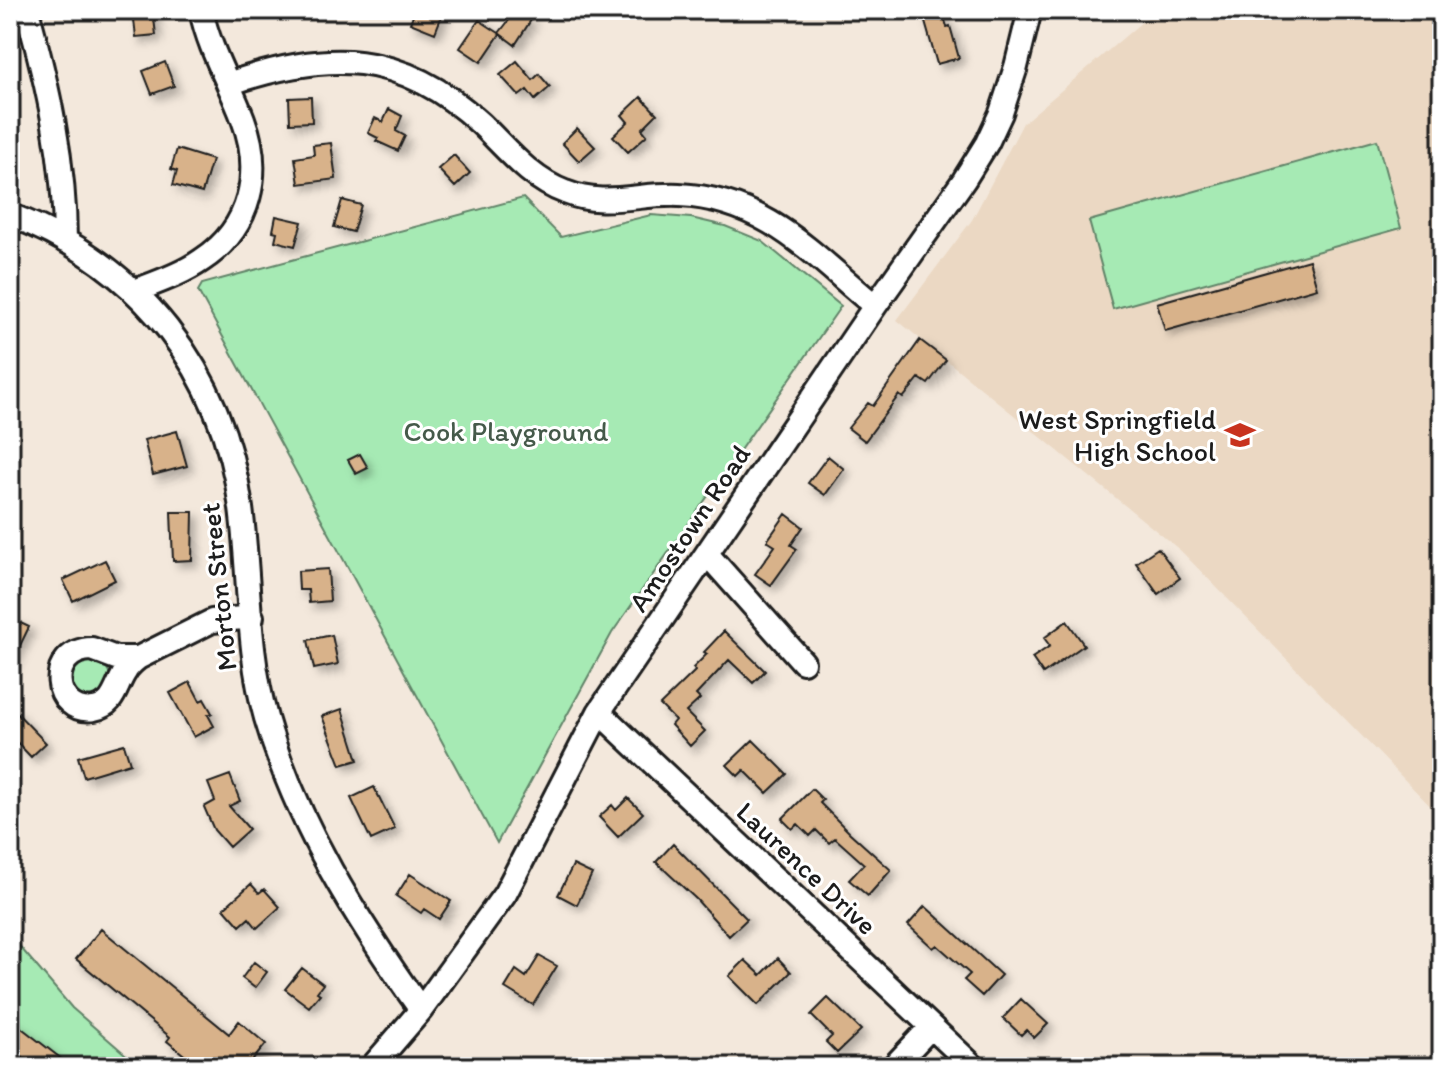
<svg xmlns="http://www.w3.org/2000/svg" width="1452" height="1077" font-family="Itim,sans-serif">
	<defs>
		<filter id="shadow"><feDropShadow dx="5.5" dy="5.5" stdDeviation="4" flood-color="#0004"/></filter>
	</defs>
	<rect width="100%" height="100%" fill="#f3e8dc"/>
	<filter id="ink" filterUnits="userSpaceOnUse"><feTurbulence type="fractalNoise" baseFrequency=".0125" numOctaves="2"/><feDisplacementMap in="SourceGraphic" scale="16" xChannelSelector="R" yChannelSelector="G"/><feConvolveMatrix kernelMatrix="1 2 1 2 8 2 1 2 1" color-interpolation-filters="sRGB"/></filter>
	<g filter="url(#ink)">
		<path fill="#ebd8c3" d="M 1156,10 L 1442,10 L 1442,818 L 1181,551 L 897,320 L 972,220 L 1023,123 Z"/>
		<path fill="#a6eab4" stroke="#618368" stroke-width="2" d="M 1377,140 L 1401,228 L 1113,309 L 1089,221 Z
			M 523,198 L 561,237 L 651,215 L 691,218 L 725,226 L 762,241 L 841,306 L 612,633 L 497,843 L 198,291 L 202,284 Z
			M70 679a20 20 0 1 1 40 0a20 20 0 1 1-40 0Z
			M 10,935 L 72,1008 L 140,1067 L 10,1067 Z"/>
		<path fill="#d8b28a" stroke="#1c1c1c" stroke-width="2" filter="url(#shadow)" d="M 153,10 L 156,35 L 136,37 L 133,11 Z
			M 415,10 L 444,10 L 435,33 L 410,23 Z
			M 517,10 L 531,20 L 515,45 L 500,34 L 481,62 L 460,48 L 479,20 L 499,33 Z
			M 942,10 L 947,27 L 950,26 L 959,58 L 937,64 L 923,15 Z
			M 517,61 L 533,80 L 539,74 L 550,87 L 535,100 L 527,90 L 519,96 L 500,75 Z
			M 165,62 L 174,86 L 152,94 L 143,71 Z
			M 311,97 L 312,122 L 290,123 L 289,98 Z
			M 641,97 L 657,114 L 642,129 L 647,135 L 628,152 L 613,136 L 628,122 L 622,115 Z
			M 389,109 L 402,116 L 396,131 L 405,136 L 398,151 L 376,141 L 378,138 L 368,133 L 375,118 L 383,122 Z
			M 577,128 L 595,147 L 579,161 L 562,143 Z
			M 331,143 L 336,179 L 299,184 L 295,158 L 314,155 L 313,145 Z
			M 177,149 L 212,160 L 202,193 L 173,185 L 177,171 L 171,169 Z
			M 454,155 L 470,173 L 455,187 L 438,169 Z
			M 342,200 L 361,205 L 353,232 L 334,227 Z
			M 276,216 L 302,222 L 295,246 L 275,241 L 277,232 L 273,231 Z
			M 1309,260 L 1317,288 L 1165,331 L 1157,303 Z
			M 920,340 L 946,360 L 928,384 L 919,378 L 903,398 L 899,395 L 865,441 L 848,428 L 868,403 L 873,406 Z
			M 177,431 L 187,466 L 153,475 L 144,440 Z
			M 360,454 L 368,468 L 356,474 L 348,460 Z
			M 828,456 L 844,469 L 825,495 L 808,483 Z
			M 171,512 L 193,512 L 192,560 L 173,561 Z
			M 786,514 L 803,527 L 791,545 L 797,549 L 771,585 L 755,574 L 775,546 L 767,541 Z
			M 1158,548 L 1180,578 L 1158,594 L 1136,563 Z
			M 105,560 L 115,580 L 73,601 L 63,580 Z
			M 328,569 L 330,601 L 309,603 L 308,590 L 299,590 L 298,571 Z
			M 10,618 L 29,627 L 10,666 Z
			M 1067,621 L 1084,645 L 1043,674 L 1032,658 L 1050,646 L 1044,638 Z
			M 724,631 L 765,671 L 753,683 L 729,660 L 696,695 L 700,699 L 686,712 L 705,731 L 690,746 L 671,725 L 675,720 L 660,705 L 695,671 L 693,668 L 707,654 L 704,652 Z
			M 332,635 L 338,664 L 314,669 L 308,640 Z
			M 190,682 L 200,701 L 204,699 L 212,713 L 208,715 L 214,726 L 194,737 L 170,693 Z
			M 10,706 L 46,743 L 31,757 L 10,735 Z
			M 342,709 L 358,760 L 341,765 L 322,716 Z
			M 753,740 L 787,774 L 767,793 L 744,770 L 738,776 L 727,765 Z
			M 124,744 L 130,763 L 84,777 L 78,757 Z
			M 230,775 L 240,801 L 229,806 L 249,829 L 229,847 L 214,830 L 204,807 L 215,801 L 208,783 Z
			M 374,787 L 395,829 L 371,840 L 351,798 Z
			M 812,789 L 823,800 L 820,803 L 850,833 L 891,870 L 868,896 L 849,880 L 864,864 L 835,838 L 829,843 L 816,830 L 810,836 L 798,824 L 792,829 L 782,819 Z
			M 628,798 L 643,813 L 618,837 L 599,817 L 612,805 L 616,810 Z
			M 673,844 L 747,919 L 729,936 L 696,899 L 656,862 Z
			M 573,865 L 592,874 L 577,905 L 558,895 Z
			M 410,874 L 451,901 L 439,919 L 424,909 L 421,913 L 396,896 Z
			M 251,884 L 259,893 L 264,889 L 280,907 L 257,928 L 249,918 L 240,926 L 224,908 Z
			M 925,906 L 1001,975 L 982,996 L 964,980 L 970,974 L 937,945 L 933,948 L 908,925 Z
			M 101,929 L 229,1034 L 239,1021 L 266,1044 L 247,1067 L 199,1067 L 167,1041 L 170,1037 L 76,959 Z
			M 539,956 L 557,966 L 533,1005 L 505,988 L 516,970 L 526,977 Z
			M 778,958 L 791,972 L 758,1005 L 729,976 L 745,960 L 761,975 Z
			M 254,962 L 267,972 L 255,988 L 242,978 Z
			M 302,968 L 323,984 L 317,992 L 320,994 L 309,1007 L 285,989 Z
			M 828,998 L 861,1030 L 837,1053 L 826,1042 L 832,1036 L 811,1015 Z
			M 1021,999 L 1048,1024 L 1034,1038 L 1026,1030 L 1021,1035 L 1003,1018 Z
			M 10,1019 L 72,1067 L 36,1067 L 10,1047 Z"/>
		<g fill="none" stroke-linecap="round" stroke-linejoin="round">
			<g stroke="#1c1c1c" stroke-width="28">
				<path id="minor" d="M 27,10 C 48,86 65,162 65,241
					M 228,84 C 326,50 401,49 481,124 C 507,149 530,179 565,192 C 604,208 639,193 679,195 C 766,199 812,254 875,306
					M 10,215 C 140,264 223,371 241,508 C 250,577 247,651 266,718 C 297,825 357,920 421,1010
					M 135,291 C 158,282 182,274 202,260 C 251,228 263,172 243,119 C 229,82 209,49 201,10
					M 707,554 L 803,662
					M 92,649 L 116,658 L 138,658 C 133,662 128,666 125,672 C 115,687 115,705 94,709 C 52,715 45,650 92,649 Z
					M 138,658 L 212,621 L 252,617
					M 599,712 L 974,1067
					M 372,1067 L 421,1010 L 505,894 L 599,712 L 875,306 L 964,180 L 987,143 L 1001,113 L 1016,67 L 1030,10
					M 893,1067 L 931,1027"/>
			</g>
			<use href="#minor" stroke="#fff" stroke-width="22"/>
		</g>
	</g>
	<defs>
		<g id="school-bare" transform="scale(2.4)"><path d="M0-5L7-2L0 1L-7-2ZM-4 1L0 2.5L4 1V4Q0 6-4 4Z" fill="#c8321e" stroke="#fff" stroke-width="2.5" paint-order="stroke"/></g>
	</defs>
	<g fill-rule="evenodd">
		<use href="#school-bare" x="1240" y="435"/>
	</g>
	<g text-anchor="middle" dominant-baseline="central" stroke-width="6" stroke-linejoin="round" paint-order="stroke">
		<g font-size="28" fill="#1c1c1c" stroke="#fff" text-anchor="end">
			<text x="1216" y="419">West Springfield<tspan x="1216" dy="32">High School</tspan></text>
		</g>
		<g font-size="28" fill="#455a4a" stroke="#fff">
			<text x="506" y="431">Cook Playground</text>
		</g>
		<g font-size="28" fill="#1c1c1c" stroke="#fff">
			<text transform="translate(689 528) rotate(-56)">Amostown Road</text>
			<text transform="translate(218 587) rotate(-96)">Morton Street</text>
			<text transform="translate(807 868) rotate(43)">Laurence Drive</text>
		</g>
	</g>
	<rect width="1452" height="1077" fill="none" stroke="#fff" stroke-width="40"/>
	<rect x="20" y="20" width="1412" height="1037" fill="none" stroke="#1c1c1c" stroke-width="3" filter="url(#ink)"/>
</svg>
